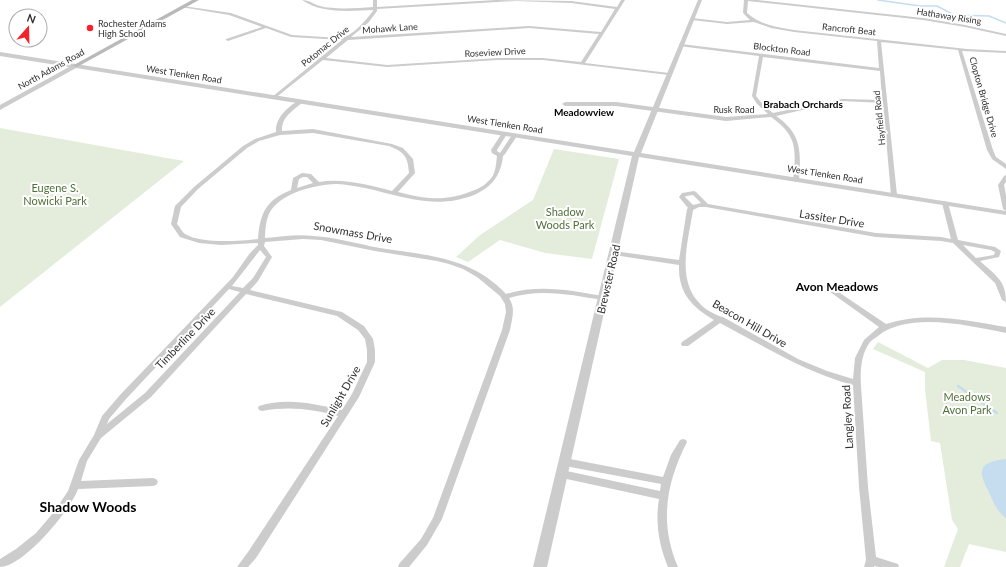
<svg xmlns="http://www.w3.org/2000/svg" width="1006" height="567" font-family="Lato,sans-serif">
	<rect width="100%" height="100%" fill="#fff"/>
	<path fill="#e4eddb" d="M 0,128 L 184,161 L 0,307 Z
		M 554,149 L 619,159 L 592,259 L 545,253 L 500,240 L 468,262 L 456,257 L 480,235 L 533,200 Z
		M 878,342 L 928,368 L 942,360 L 964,360 L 1006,368 L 1006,552 L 969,544 L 960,567 L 944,567 L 958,529 L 952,520 L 940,443 L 931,441 L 925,389 L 925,372 L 873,349 Z"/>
	<path fill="#c6ddef" d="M 1006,459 L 1006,518 C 996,511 993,501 988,490 C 976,468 981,462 1006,459 Z"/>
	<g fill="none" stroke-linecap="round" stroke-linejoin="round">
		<path stroke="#c6ddef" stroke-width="1.5" d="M 878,0 L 920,6 L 937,6 L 954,15 L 989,16 L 1006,23"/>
		<path stroke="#c6ddef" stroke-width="2.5" d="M 958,386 L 997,413"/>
		<path fill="#ccc" fill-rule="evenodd" d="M 302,0 C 309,0 313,4 320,6 C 335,10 357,8 373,7 L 373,0 L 377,0 L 377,7 L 496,0 L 571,1 L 617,7 L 621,0 L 625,0 L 585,63 L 669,73 L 671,74 L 669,75 L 543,60 L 498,60 L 387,67 L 323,60 L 274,99 L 272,99 L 272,97 L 342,40 L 291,37 L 266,28 L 228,41 L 226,40 L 226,39 L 262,27 L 229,15 L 181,7 L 183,6 L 231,13 L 292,35 L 340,38 C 352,37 366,20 373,11 L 373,10 C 350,11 322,14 302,0 ZM 516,1 L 571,3 L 615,9 L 601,32 L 529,26 L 351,37 L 368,23 L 377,11 L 377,9 ZM 529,28 L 599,34 L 581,62 L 543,58 L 498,58 L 387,65 L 326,58 L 348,40 Z
			M 744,0 L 757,0 L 923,18 L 965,25 L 1006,34 L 1006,36 L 965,27 L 923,20 L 748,1 L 747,13 C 761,25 776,27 794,30 L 967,49 L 1006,51 L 1006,53 L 962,51 L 993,150 L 996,157 L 1006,164 L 1006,169 L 992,159 L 987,150 L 958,50 L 881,42 L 897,195 L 894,197 L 891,195 L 883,103 L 842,101 L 776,116 C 802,134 801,151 799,180 L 796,182 L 793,180 C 796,150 798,136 771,117 L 726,121 L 616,106 L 565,106 L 562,104 L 565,102 L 616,102 L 726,117 L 768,114 L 757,104 L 752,96 L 759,56 L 679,46 L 679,44 L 681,44 L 879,68 L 877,41 L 794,32 L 771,28 L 754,22 L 727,24 L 692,20 L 690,19 L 692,18 L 727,22 L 750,20 L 743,13 ZM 763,57 L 880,71 L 882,100 L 842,99 L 773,113 L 764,106 L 756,96 Z
			M 300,100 L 302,101 L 302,103 C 293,110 281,118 282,131 L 313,129 L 392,144 L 403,148 L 413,159 L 415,173 L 398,192 C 424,199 446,202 472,191 C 479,189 487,184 492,177 C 496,171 496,163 497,156 L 492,153 L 491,150 L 502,133 L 506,133 L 507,134 L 497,150 L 497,151 L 500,153 L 512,135 L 514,134 L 517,136 L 505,154 L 503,156 C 501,175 492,187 474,195 C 425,214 386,187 337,184 C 323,184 304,188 290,195 C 269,206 266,215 265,238 C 281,237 297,234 313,236 C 336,237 357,244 380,248 C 426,255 472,257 506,294 C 538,284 570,290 603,296 L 607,298 L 603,300 C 572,295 540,288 509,298 C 516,309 512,318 510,330 L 442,519 L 427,545 L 409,567 L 398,567 L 399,564 L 421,539 L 433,518 L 502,330 L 506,312 L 505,304 L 500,296 L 477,277 L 463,269 L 449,264 L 437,261 L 375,251 L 321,240 L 303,239 L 265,242 L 264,246 L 272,257 L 258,281 L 250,290 L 342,312 L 364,326 L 373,339 L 375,350 L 375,362 L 359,397 L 256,558 L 248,567 L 237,567 L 248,552 L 338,416 C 311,409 290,406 262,411 L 259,410 L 258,408 L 259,406 C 287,397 315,404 342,410 L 352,394 L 367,362 L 367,350 L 365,339 L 358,330 L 337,316 L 246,294 L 151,397 L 101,438 L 87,461 L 81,481 L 153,478 L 156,479 L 158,482 L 156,485 L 153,486 L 78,489 C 71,510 23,567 0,567 L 0,559 L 16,549 L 36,533 L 54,512 L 68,491 L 79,460 L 94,435 L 102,416 L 120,395 L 233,277 L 250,253 L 258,245 L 258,243 L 221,245 L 199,243 L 180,237 L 171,224 L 175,206 L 194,187 L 243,146 L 255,139 L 276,132 C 275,118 288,106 300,100 ZM 313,133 L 389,146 C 404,152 408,156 409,173 L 392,191 C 368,185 343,178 319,182 L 311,174 L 302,173 L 293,178 L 291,190 C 266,200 260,213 258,239 C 240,241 201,244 185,234 C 182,232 180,227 177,224 L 181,207 L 198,189 L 247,148 L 259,141 L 280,135 ZM 303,177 L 307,177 L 313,183 L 297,188 L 299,179 ZM 260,250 L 266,257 L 253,278 L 243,288 L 232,286 ZM 229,289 L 240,292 L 145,393 L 107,424 L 109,419 L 126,399 Z
			M 1006,175 L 1006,182 L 1004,185 L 1006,195 L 1006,211 L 1003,209 L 998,185 L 1004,176 Z
			M 694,191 L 696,192 L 708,204 L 876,233 L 941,237 L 951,239 L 942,203 L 945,201 L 948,203 L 958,240 L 995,247 L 1001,251 L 999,257 L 980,261 C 995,275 1006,280 1006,302 L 1002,300 L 995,283 L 953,243 L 941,241 L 876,237 L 706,207 L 699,207 L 693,210 C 688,243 674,285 706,309 C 711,312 717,316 723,317 L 798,359 L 827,371 L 853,379 L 855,358 L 864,340 L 879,327 L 826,289 L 824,287 L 826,285 L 828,285 L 886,324 C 925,311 967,320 1006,327 L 1006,333 C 970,326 909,311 878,336 C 875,338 872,340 870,342 C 861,354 860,371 861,386 L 868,487 L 876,557 L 898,564 L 899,567 L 879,567 L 874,566 L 874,567 L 864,567 L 866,560 L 859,487 L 853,385 C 804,372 764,346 720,323 L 688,346 L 682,346 L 681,344 L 682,342 L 714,320 C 691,307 678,292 679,265 L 614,255 L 611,253 L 614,251 L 679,260 L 687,209 L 688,208 L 679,197 L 682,193 ZM 693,195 L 701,203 L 693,205 L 685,197 L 686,196 ZM 963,245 L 991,250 L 995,252 L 994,255 L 976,258 Z
			M 683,439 L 686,440 L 687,442 C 666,483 659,523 678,567 L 668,567 C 659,545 655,522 659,499 L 562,478 L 559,477 L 557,474 L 559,471 L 562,470 L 660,491 L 661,484 L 565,466 L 562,465 L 561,462 L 562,459 L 565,458 L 663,477 L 671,455 L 680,440 Z"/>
		<path fill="#ccc" fill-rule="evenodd" d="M 698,0 L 702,0 L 641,153 L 1006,211 L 1006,215 L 639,157 L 547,567 L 533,567 L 632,156 L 76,68 L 0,110 L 0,105 L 69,67 L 0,56 L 0,52 L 634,152 Z"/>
		<path fill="#b9b9b9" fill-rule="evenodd" d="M 192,0 L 199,0 L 77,67 L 72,66 Z"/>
	</g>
	<circle fill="#f52228" stroke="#fff" stroke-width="1.5" cx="90" cy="28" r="4"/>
	<g text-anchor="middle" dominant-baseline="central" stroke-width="4" stroke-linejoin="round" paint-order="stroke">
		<g font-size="9" fill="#2f2f2f" stroke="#fff">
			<text transform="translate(949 16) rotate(9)">Hathaway Rising</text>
			<text transform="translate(390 28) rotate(-4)">Mohawk Lane</text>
			<text transform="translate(849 29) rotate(6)">Rancroft Beat</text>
			<text transform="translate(325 46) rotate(-39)">Potomac Drive</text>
			<text transform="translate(782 49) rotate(7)">Blockton Road</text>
			<text transform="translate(495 52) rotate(-3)">Roseview Drive</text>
			<text transform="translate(51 69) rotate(-29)">North Adams Road</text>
			<text transform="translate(184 74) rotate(9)">West Tienken Road</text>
			<text transform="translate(984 97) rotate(74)">Clopton Bridge Drive</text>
			<text x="734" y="109">Rusk Road</text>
			<text transform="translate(879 118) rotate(-96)">Hayfield Road</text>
			<text transform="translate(505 124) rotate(9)">West Tienken Road</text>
			<text transform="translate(825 174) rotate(9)">West Tienken Road</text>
		</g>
		<g font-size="9" fill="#2f2f2f" stroke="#fff" text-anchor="start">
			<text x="98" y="23">Rochester Adams<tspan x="98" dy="10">High School</tspan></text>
		</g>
		<g font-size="10" font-weight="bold" fill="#000" stroke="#fff">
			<text x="803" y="104">Brabach Orchards</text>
			<text x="584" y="112">Meadowview</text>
		</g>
		<g font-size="11" fill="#4f6f38" stroke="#fff">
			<text x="55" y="187">Eugene S.<tspan x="55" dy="13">Nowicki Park</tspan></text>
			<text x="565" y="211">Shadow<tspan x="565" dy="13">Woods Park</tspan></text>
			<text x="967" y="396">Meadows<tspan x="967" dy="13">Avon Park</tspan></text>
		</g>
		<g font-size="11" fill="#2f2f2f" stroke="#fff">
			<text transform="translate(832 218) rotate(9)">Lassiter Drive</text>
			<text transform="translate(353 232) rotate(10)">Snowmass Drive</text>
			<text transform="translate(608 279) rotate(-77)">Brewster Road</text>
			<text transform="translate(750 323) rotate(30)">Beacon Hill Drive</text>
			<text transform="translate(185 338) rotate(-46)">Timberline Drive</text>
			<text transform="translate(340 396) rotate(-60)">Sunlight Drive</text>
			<text transform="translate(847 417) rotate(-93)">Langley Road</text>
		</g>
		<g font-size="12" font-weight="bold" fill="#000" stroke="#fff">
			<text x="837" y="286">Avon Meadows</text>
		</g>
		<g font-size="14" font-weight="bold" fill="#000" stroke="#fff">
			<text x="88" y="506">Shadow Woods</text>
		</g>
	</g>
	<g transform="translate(28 28) rotate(20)"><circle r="19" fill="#ffffff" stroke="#acacac"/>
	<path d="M0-3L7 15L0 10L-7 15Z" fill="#f52228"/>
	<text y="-6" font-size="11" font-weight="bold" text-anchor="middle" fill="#2f2f2f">N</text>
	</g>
</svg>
